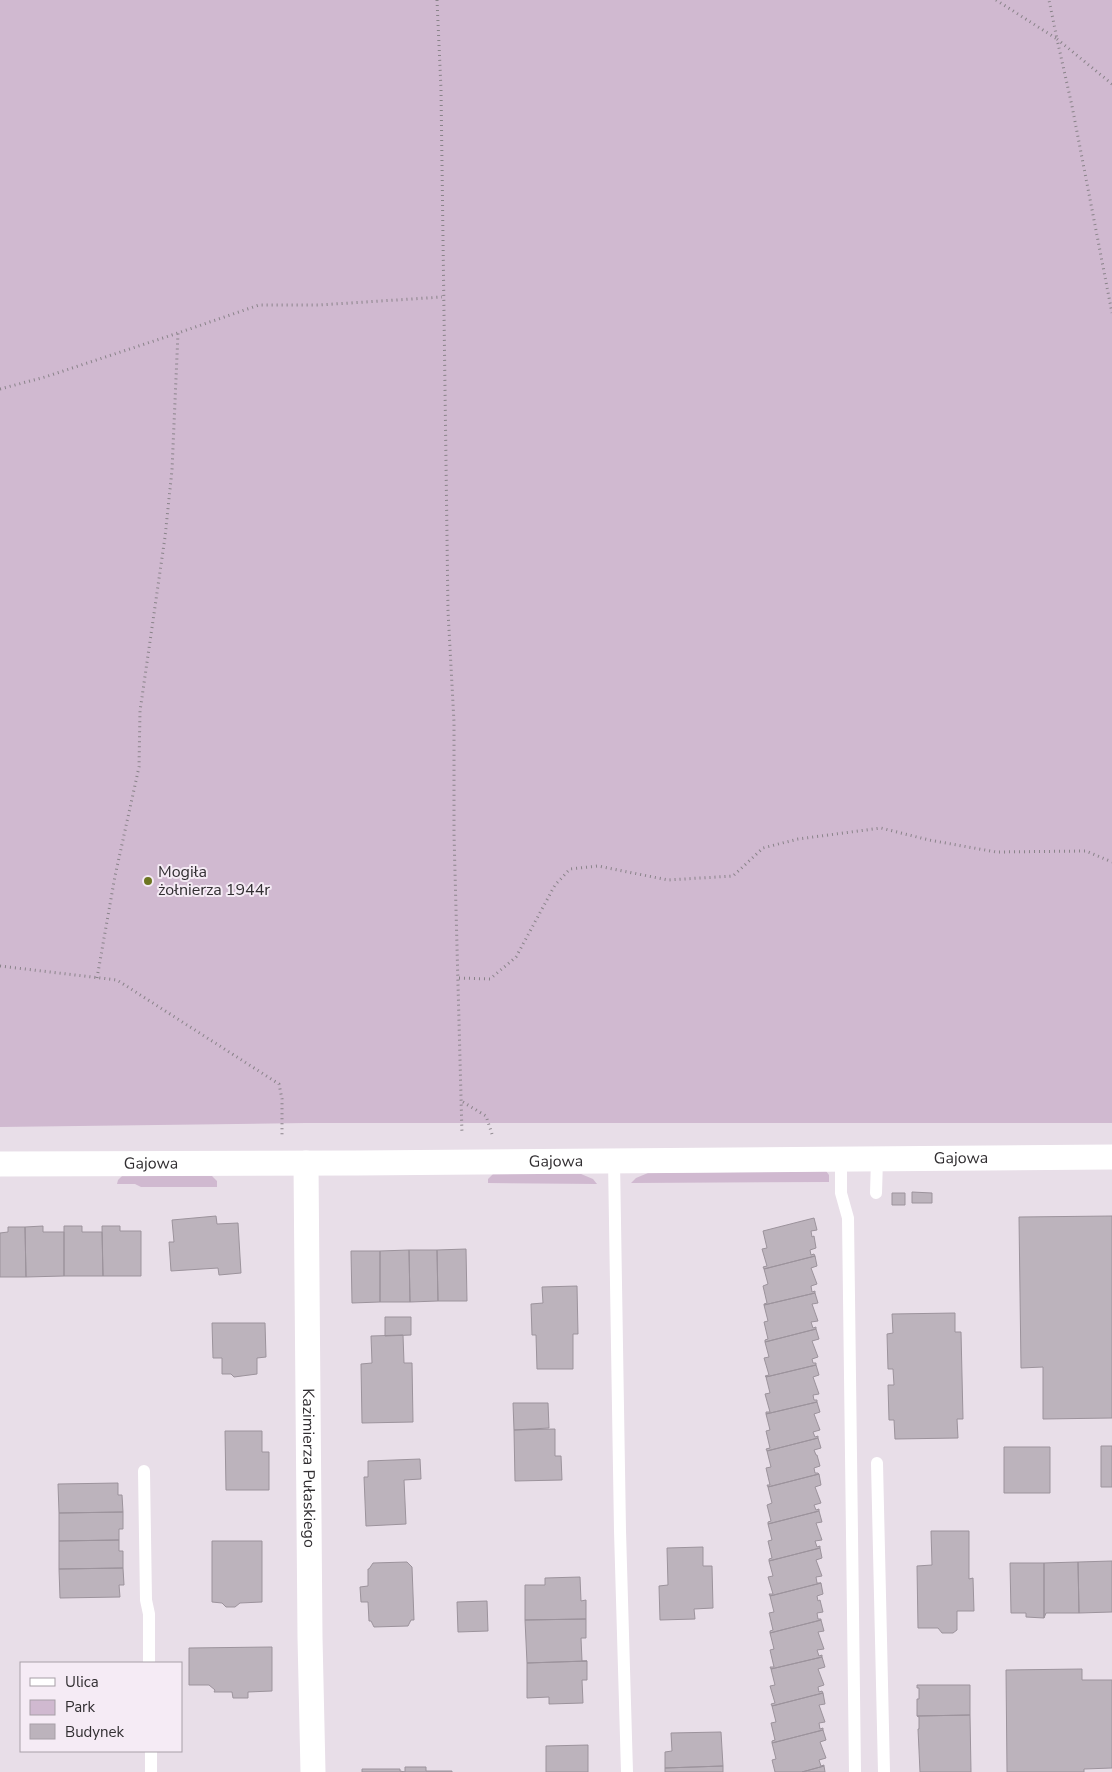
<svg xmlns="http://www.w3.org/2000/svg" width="1112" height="1772" font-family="'Nunito Sans',sans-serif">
	<rect width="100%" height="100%" fill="#e8dee8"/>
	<path fill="#d0b9d0" d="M 0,0 L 1112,0 L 1112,1123 L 305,1123 L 0,1127 Z
		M 826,1171 L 829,1175 L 829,1182 L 631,1183 L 636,1178 L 648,1173 Z
		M 493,1174 L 581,1174 L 593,1179 L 597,1184 L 488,1183 L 488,1179 Z
		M 122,1176 L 212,1176 L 217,1181 L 217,1187 L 141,1187 L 135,1184 L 117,1184 L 118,1180 Z"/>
	<path fill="#bcb3bc" stroke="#9c939c" d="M 912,1192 L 932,1193 L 932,1203 L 912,1203 Z
		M 892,1193 L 905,1193 L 905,1205 L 892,1205 Z
		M 216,1216 L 217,1224 L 238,1223 L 241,1273 L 219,1275 L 218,1268 L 171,1271 L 169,1242 L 174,1242 L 172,1220 Z
		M 1112,1216 L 1112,1418 L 1043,1419 L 1043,1367 L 1021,1368 L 1019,1217 Z
		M 814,1218 L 817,1230 L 811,1231 L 812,1237 L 814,1236 L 816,1248 L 810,1250 L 811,1255 L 814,1254 L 815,1256 L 764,1269 L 763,1267 L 767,1266 L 762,1249 L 767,1248 L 763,1231 Z
		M 43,1226 L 43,1232 L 64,1232 L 64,1276 L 26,1277 L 25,1227 Z
		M 64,1226 L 82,1226 L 82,1232 L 102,1232 L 103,1276 L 64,1276 Z
		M 102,1226 L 120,1226 L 120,1231 L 141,1231 L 141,1276 L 103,1276 Z
		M 8,1227 L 25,1227 L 26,1277 L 0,1277 L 0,1233 L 8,1232 Z
		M 466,1249 L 467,1301 L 438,1301 L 437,1250 Z
		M 409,1250 L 437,1250 L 438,1301 L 410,1302 Z
		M 409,1250 L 410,1302 L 380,1302 L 380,1251 Z
		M 351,1251 L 380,1251 L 380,1302 L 352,1303 Z
		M 815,1256 L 817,1266 L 811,1268 L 817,1284 L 811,1286 L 812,1292 L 815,1291 L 815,1293 L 764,1305 L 764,1304 L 767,1303 L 763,1286 L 768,1284 L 764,1269 Z
		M 577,1286 L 578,1334 L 573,1334 L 573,1369 L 537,1369 L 536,1335 L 532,1335 L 531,1304 L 543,1303 L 542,1287 Z
		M 815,1293 L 818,1303 L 812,1304 L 818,1321 L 811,1322 L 813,1328 L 816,1327 L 816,1329 L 765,1342 L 765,1340 L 768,1339 L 764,1322 L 768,1321 L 764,1305 Z
		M 955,1313 L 955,1332 L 961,1332 L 963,1419 L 957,1419 L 958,1438 L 895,1439 L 894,1420 L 889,1420 L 888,1385 L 894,1385 L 893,1369 L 888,1369 L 887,1334 L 893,1333 L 892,1314 Z
		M 385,1317 L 411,1317 L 411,1335 L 385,1336 Z
		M 212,1323 L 265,1323 L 266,1357 L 257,1358 L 257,1374 L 234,1377 L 231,1374 L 222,1374 L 222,1358 L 213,1358 Z
		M 816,1329 L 819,1339 L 812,1341 L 818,1357 L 812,1359 L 813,1363 L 816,1363 L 816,1365 L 766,1377 L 765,1376 L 769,1375 L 764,1358 L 769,1357 L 765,1342 Z
		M 403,1335 L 404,1363 L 412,1363 L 413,1422 L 362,1423 L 361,1364 L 372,1363 L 371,1336 Z
		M 816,1365 L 819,1375 L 813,1377 L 819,1394 L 813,1395 L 814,1400 L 817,1400 L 817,1402 L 766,1414 L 766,1412 L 770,1412 L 765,1394 L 770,1393 L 766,1377 Z
		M 817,1402 L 820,1412 L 814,1414 L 820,1430 L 813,1432 L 815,1437 L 818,1436 L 818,1438 L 767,1451 L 766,1449 L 770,1448 L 766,1431 L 770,1430 L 766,1414 Z
		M 513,1403 L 548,1403 L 549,1428 L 514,1430 Z
		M 555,1429 L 555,1456 L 561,1456 L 562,1480 L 515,1481 L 514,1430 Z
		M 225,1431 L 262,1431 L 262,1452 L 269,1452 L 269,1490 L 226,1490 Z
		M 818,1438 L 821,1448 L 814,1450 L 816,1455 L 817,1455 L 820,1466 L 814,1468 L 815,1473 L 818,1473 L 819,1474 L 768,1487 L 767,1485 L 770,1485 L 766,1468 L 771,1467 L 767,1451 Z
		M 1101,1446 L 1112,1446 L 1112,1487 L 1101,1487 Z
		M 1004,1447 L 1050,1447 L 1050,1493 L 1004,1493 Z
		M 420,1459 L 421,1479 L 404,1480 L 406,1524 L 366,1526 L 364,1477 L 368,1477 L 368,1461 Z
		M 819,1474 L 821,1485 L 815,1487 L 821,1503 L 814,1505 L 816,1510 L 819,1509 L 819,1511 L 768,1524 L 768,1522 L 771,1521 L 767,1505 L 772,1503 L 768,1487 Z
		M 118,1483 L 118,1495 L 122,1495 L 123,1512 L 59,1513 L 58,1484 Z
		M 819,1511 L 822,1522 L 816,1523 L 822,1540 L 815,1541 L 817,1547 L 820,1546 L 820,1548 L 769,1561 L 769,1559 L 772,1558 L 768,1541 L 772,1540 L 768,1524 Z
		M 123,1512 L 123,1529 L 119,1529 L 119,1540 L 59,1541 L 59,1513 Z
		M 931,1531 L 969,1531 L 969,1579 L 973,1578 L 974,1611 L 957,1611 L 957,1630 L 953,1633 L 942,1633 L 938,1628 L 918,1628 L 917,1566 L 932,1565 Z
		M 119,1540 L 119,1551 L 123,1551 L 123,1568 L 59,1569 L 59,1541 Z
		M 212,1541 L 262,1541 L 262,1602 L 240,1603 L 235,1607 L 226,1607 L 222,1603 L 212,1602 Z
		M 703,1547 L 703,1566 L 712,1566 L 713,1608 L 694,1609 L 695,1619 L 660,1620 L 659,1586 L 668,1585 L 667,1548 Z
		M 820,1548 L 822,1558 L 816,1560 L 822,1576 L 816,1577 L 817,1583 L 821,1583 L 770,1596 L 769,1594 L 773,1594 L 768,1577 L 773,1576 L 769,1561 Z
		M 1112,1561 L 1112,1612 L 1079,1613 L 1078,1562 Z
		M 407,1562 L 412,1567 L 414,1620 L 411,1620 L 408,1626 L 374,1627 L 371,1621 L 369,1621 L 368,1602 L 361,1602 L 360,1587 L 368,1586 L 368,1569 L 369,1569 L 373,1563 Z
		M 1078,1562 L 1079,1613 L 1046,1613 L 1044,1618 L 1044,1563 Z
		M 1010,1563 L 1044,1563 L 1044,1618 L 1026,1617 L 1026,1613 L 1011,1613 Z
		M 123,1568 L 124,1585 L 119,1585 L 120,1597 L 60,1598 L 59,1569 Z
		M 580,1577 L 581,1601 L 586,1600 L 586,1619 L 525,1620 L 525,1585 L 545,1585 L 545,1578 Z
		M 821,1583 L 823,1594 L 817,1596 L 818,1601 L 820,1600 L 823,1612 L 817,1613 L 818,1619 L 821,1619 L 821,1620 L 770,1633 L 770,1631 L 773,1630 L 769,1613 L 774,1612 L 770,1596 Z
		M 487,1601 L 488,1631 L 458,1632 L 457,1602 Z
		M 586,1619 L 586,1638 L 581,1638 L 582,1661 L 587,1661 L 527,1663 L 525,1620 Z
		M 821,1620 L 824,1631 L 818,1632 L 824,1649 L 817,1650 L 819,1656 L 822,1655 L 822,1657 L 771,1669 L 770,1667 L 774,1667 L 770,1650 L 774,1649 L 770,1633 Z
		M 272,1647 L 272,1691 L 248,1692 L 248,1698 L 233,1698 L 232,1692 L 214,1692 L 215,1690 L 209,1685 L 189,1685 L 189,1648 Z
		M 822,1657 L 825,1667 L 818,1669 L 824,1685 L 818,1687 L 819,1692 L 822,1691 L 823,1693 L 772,1706 L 771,1704 L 775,1703 L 770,1686 L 775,1685 L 771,1669 Z
		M 587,1661 L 587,1680 L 582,1680 L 583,1703 L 549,1704 L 549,1697 L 527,1698 L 527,1663 Z
		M 1082,1669 L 1082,1680 L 1112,1680 L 1112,1768 L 1084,1769 L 1084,1772 L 1007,1772 L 1006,1670 Z
		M 917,1685 L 970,1685 L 970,1715 L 917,1716 L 917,1699 L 919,1699 L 919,1688 L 917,1688 Z
		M 823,1693 L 825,1704 L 819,1705 L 825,1722 L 819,1723 L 820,1729 L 823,1728 L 823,1730 L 772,1743 L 772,1741 L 775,1740 L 771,1723 L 776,1722 L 772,1706 Z
		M 970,1715 L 971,1772 L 920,1772 L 918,1729 L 919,1729 L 919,1717 L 917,1716 Z
		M 823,1730 L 826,1740 L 820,1742 L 826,1758 L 819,1760 L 821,1766 L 824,1765 L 824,1766 L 802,1772 L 775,1772 L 772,1760 L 776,1759 L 772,1743 Z
		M 721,1732 L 723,1766 L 665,1768 L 665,1752 L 672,1751 L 671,1733 Z
		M 588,1745 L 588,1772 L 546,1772 L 546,1746 Z
		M 723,1766 L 723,1772 L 665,1772 L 665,1768 Z
		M 824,1766 L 825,1772 L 802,1772 Z
		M 405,1767 L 426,1767 L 426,1771 L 452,1771 L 452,1772 L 362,1772 L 362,1769 L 400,1769 L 400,1771 L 405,1772 Z"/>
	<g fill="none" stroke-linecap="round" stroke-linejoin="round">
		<path stroke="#898389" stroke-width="3" stroke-dasharray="1 4" stroke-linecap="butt" d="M 437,0 L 441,89 L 448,611 L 454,722 L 454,834 L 462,1134
			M 996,0 L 1057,39 L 1049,0
			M 1112,84 L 1057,39 L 1072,106 L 1112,313
			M 0,389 L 45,377 L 178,333 L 259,305 L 319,305 L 442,297
			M 0,966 L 117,980 L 279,1084 L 282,1099 L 282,1135
			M 97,978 L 115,876 L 139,767 L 140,711 L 165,537 L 172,470 L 178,333
			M 459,978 L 490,979 L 516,957 L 555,885 L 570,869 L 598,866 L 668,880 L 733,876 L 763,848 L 798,839 L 881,828 L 929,840 L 996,852 L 1086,851 L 1112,862
			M 463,1102 L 486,1116 L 492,1134"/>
		<path stroke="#fff" stroke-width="12" d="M 841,1159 L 841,1193 L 848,1218 L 855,1772
			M 614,1160 L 620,1531 L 627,1772
			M 876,1193 L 877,1159
			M 877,1463 L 884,1772
			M 144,1471 L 146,1600 L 149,1614 L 149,1663
			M 151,1751 L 151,1772"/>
		<g stroke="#fff" stroke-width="25">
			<path id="s1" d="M 306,1163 L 310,1637 L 313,1772"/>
			<path id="s2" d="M 0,1164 L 358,1163 L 1112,1157"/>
		</g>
	</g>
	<circle fill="#6c7621" stroke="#f5ebf5" stroke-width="2" cx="148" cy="881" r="5"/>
	<g text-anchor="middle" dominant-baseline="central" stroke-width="4" stroke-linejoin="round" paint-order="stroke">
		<g font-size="16" fill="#312e31" stroke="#f5ebf5" text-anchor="start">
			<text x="158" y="872">Mogiła<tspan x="158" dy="18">żołnierza 1944r</tspan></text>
		</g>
		<g font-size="16" fill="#312e31" stroke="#f5ebf5">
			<text stroke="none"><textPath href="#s2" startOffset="961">Gajowa</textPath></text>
			<text stroke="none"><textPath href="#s2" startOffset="556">Gajowa</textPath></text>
			<text stroke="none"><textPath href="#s2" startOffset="151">Gajowa</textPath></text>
			<text stroke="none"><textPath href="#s1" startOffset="305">Kazimierza Pułaskiego</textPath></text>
		</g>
	</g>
	<rect x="20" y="1662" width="162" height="90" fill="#f5ebf5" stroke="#a79fa7"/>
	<rect x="30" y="1678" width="25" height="8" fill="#ffffff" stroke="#a79fa7"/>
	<text x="65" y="1687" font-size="15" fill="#312e31">Ulica</text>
	<rect x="30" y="1700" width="25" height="15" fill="#d0b9d0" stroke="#a79fa7"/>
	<text x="65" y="1712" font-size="15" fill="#312e31">Park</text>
	<rect x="30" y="1724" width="25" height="15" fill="#bcb3bc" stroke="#a79fa7"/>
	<text x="65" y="1737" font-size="15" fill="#312e31">Budynek</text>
</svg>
